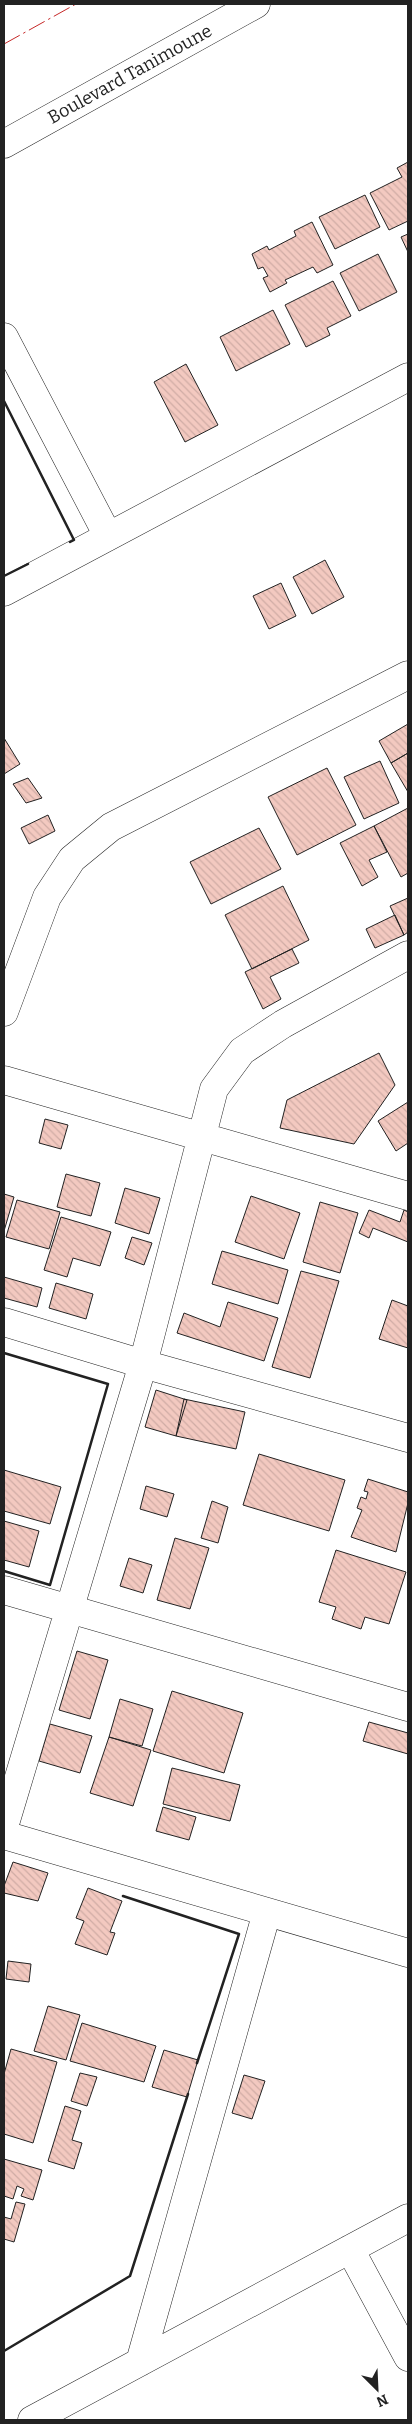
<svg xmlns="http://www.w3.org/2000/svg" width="412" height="2424" font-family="Bitter,serif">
	<defs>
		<pattern id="building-back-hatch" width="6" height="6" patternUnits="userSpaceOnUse" patternTransform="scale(1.25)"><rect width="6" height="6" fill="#f3c9c0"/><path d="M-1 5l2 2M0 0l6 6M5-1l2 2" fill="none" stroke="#d0aca5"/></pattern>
	</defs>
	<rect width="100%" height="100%" fill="#fff"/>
	<path fill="url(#building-back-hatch)" stroke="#222" d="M 408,162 L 408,221 L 389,230 L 370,193 L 402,177 L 397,168 Z
		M 365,195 L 380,227 L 335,249 L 319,217 Z
		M 312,222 L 333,265 L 317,273 L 313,267 L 285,280 L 287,283 L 270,292 L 263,278 L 268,276 L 263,267 L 258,269 L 252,254 L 267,246 L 269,250 L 296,236 L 294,231 Z
		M 408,234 L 408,252 L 401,237 Z
		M 378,254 L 397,292 L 359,311 L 340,273 Z
		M 333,281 L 351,316 L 327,328 L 330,335 L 306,347 L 285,305 Z
		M 273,310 L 290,344 L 236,371 L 220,337 Z
		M 186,364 L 218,425 L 185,442 L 154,382 Z
		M 325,560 L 344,597 L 312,614 L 293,577 Z
		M 281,583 L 296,616 L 269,629 L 253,596 Z
		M 408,724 L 408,753 L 391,763 L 379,741 Z
		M 4,738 L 20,764 L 4,774 Z
		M 408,753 L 408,792 L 391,763 Z
		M 380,761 L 399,803 L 364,819 L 344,777 Z
		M 327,768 L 356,825 L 297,855 L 268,797 Z
		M 28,778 L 42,798 L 26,803 L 13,784 Z
		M 408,808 L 408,873 L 401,877 L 374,826 Z
		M 48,815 L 55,831 L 29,844 L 21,828 Z
		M 374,826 L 387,852 L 369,860 L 378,877 L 362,886 L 340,843 Z
		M 259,828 L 281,869 L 211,904 L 190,862 Z
		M 283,886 L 309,940 L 252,969 L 225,915 Z
		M 408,898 L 408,932 L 404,935 L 390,906 Z
		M 395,915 L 404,935 L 375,948 L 366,929 Z
		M 292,949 L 299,963 L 270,977 L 281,999 L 263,1009 L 245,972 Z
		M 379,1053 L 395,1085 L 354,1144 L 280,1128 L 287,1100 Z
		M 408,1102 L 408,1143 L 396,1151 L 378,1121 Z
		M 45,1119 L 68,1125 L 61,1149 L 39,1143 Z
		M 66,1174 L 100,1183 L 91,1216 L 57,1207 Z
		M 125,1188 L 160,1198 L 149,1234 L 115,1223 Z
		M 4,1194 L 14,1197 L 4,1231 Z
		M 251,1196 L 300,1213 L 284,1259 L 235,1242 Z
		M 17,1200 L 60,1212 L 49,1249 L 6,1237 Z
		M 320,1202 L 358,1213 L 340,1273 L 303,1262 Z
		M 369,1210 L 400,1222 L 404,1210 L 408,1212 L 408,1242 L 373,1228 L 369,1238 L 359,1233 Z
		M 61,1217 L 111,1232 L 100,1266 L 73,1258 L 67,1277 L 44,1270 Z
		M 132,1237 L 152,1243 L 144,1265 L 125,1258 Z
		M 222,1251 L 288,1270 L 278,1304 L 212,1284 Z
		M 301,1271 L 339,1281 L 310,1378 L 272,1367 Z
		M 4,1277 L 42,1288 L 37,1307 L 4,1298 Z
		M 56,1283 L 93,1294 L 86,1319 L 49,1308 Z
		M 392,1300 L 408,1306 L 408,1348 L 379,1339 Z
		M 228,1302 L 278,1318 L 264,1361 L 177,1333 L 184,1313 L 220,1327 Z
		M 156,1390 L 187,1400 L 176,1436 L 145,1427 Z
		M 184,1399 L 245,1412 L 236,1449 L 176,1436 Z
		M 259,1454 L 345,1480 L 329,1531 L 243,1505 Z
		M 4,1470 L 61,1487 L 50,1524 L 4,1511 Z
		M 368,1479 L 408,1492 L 408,1503 L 396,1552 L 351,1537 L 362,1510 L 357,1508 L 361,1497 L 366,1499 L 368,1492 L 364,1491 Z
		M 146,1486 L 174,1494 L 167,1517 L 140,1509 Z
		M 212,1501 L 228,1507 L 218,1543 L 201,1538 Z
		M 4,1521 L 39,1531 L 29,1567 L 4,1560 Z
		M 175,1538 L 209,1548 L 190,1609 L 157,1600 Z
		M 336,1550 L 406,1572 L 389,1624 L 365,1617 L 361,1629 L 332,1619 L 336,1607 L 319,1602 Z
		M 129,1558 L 152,1565 L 143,1593 L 120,1586 Z
		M 77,1651 L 108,1660 L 90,1719 L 59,1710 Z
		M 172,1691 L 243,1713 L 224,1773 L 153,1751 Z
		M 120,1699 L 153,1709 L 142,1746 L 109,1737 Z
		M 369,1722 L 408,1733 L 408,1754 L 363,1741 Z
		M 50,1724 L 92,1736 L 80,1773 L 39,1761 Z
		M 109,1737 L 151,1750 L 133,1806 L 90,1793 Z
		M 172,1768 L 240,1785 L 230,1821 L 163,1804 Z
		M 163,1807 L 196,1817 L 189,1840 L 156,1831 Z
		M 13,1862 L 48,1873 L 38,1901 L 4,1893 L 4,1886 Z
		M 88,1888 L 122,1901 L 110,1932 L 115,1933 L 107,1955 L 75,1944 L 84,1921 L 76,1918 Z
		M 8,1961 L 31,1964 L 29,1982 L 6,1979 Z
		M 48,2006 L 80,2015 L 66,2060 L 34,2051 Z
		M 82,2023 L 156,2046 L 144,2082 L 70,2061 Z
		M 11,2049 L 57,2062 L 33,2143 L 4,2134 L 4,2074 Z
		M 164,2050 L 198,2060 L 187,2097 L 152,2087 Z
		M 80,2073 L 97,2077 L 87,2106 L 71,2101 Z
		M 244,2075 L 265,2081 L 252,2119 L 232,2113 Z
		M 65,2106 L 81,2111 L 72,2140 L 82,2143 L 74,2169 L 48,2161 Z
		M 4,2159 L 42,2170 L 33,2200 L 21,2196 L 24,2189 L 17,2186 L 13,2199 L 4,2196 Z
		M 16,2202 L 25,2204 L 14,2242 L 4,2239 L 4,2217 L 11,2219 Z"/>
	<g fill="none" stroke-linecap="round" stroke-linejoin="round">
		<g stroke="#222" stroke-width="29">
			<path id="street" d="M 4,337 L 108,536
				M 4,592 L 408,377
				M 4,1012 L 47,897 L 72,859 L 111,827 L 408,675
				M 4,1080 L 408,1196
				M 4,1322 L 143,1364 L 408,1438
				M 4,1590 L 408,1707
				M 4,1827 L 143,1364 L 214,1089 L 242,1051 L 283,1024 L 408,955
				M 4,1835 L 408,1953
				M 350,2249 L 408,2357
				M 140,2362 L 267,1912
				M 32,2420 L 408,2218"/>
		</g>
		<g stroke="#222" stroke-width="29">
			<g id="primary">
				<path id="s1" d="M 4,144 L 256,4"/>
			</g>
		</g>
		<use href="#street" stroke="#fff" stroke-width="28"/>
		<use href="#primary" stroke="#fff" stroke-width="28"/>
		<path stroke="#222" stroke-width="2.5" d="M 4,401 L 74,540 L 70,542
			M 4,576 L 28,564
			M 4,1353 L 108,1384 L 50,1585 L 4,1571
			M 123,1896 L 239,1934 L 197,2063
			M 4,2351 L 130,2276 L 188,2094"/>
		<path stroke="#c62828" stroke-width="1" stroke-dasharray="18 4 2.5 4" stroke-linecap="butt" d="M 4,44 L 76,4"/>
	</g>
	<g text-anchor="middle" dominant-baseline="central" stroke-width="4" stroke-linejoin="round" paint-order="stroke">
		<g font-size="18" fill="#222" stroke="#fff">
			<text stroke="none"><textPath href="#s1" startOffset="144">Boulevard Tanimoune</textPath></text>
		</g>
	</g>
	<rect width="412" height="2424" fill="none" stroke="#222222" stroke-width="10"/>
	<g transform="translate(377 2389) rotate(156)" stroke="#ffffff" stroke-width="4" paint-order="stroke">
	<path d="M0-4L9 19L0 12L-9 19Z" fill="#222222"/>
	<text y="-8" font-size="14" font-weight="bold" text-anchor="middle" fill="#222222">N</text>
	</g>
</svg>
